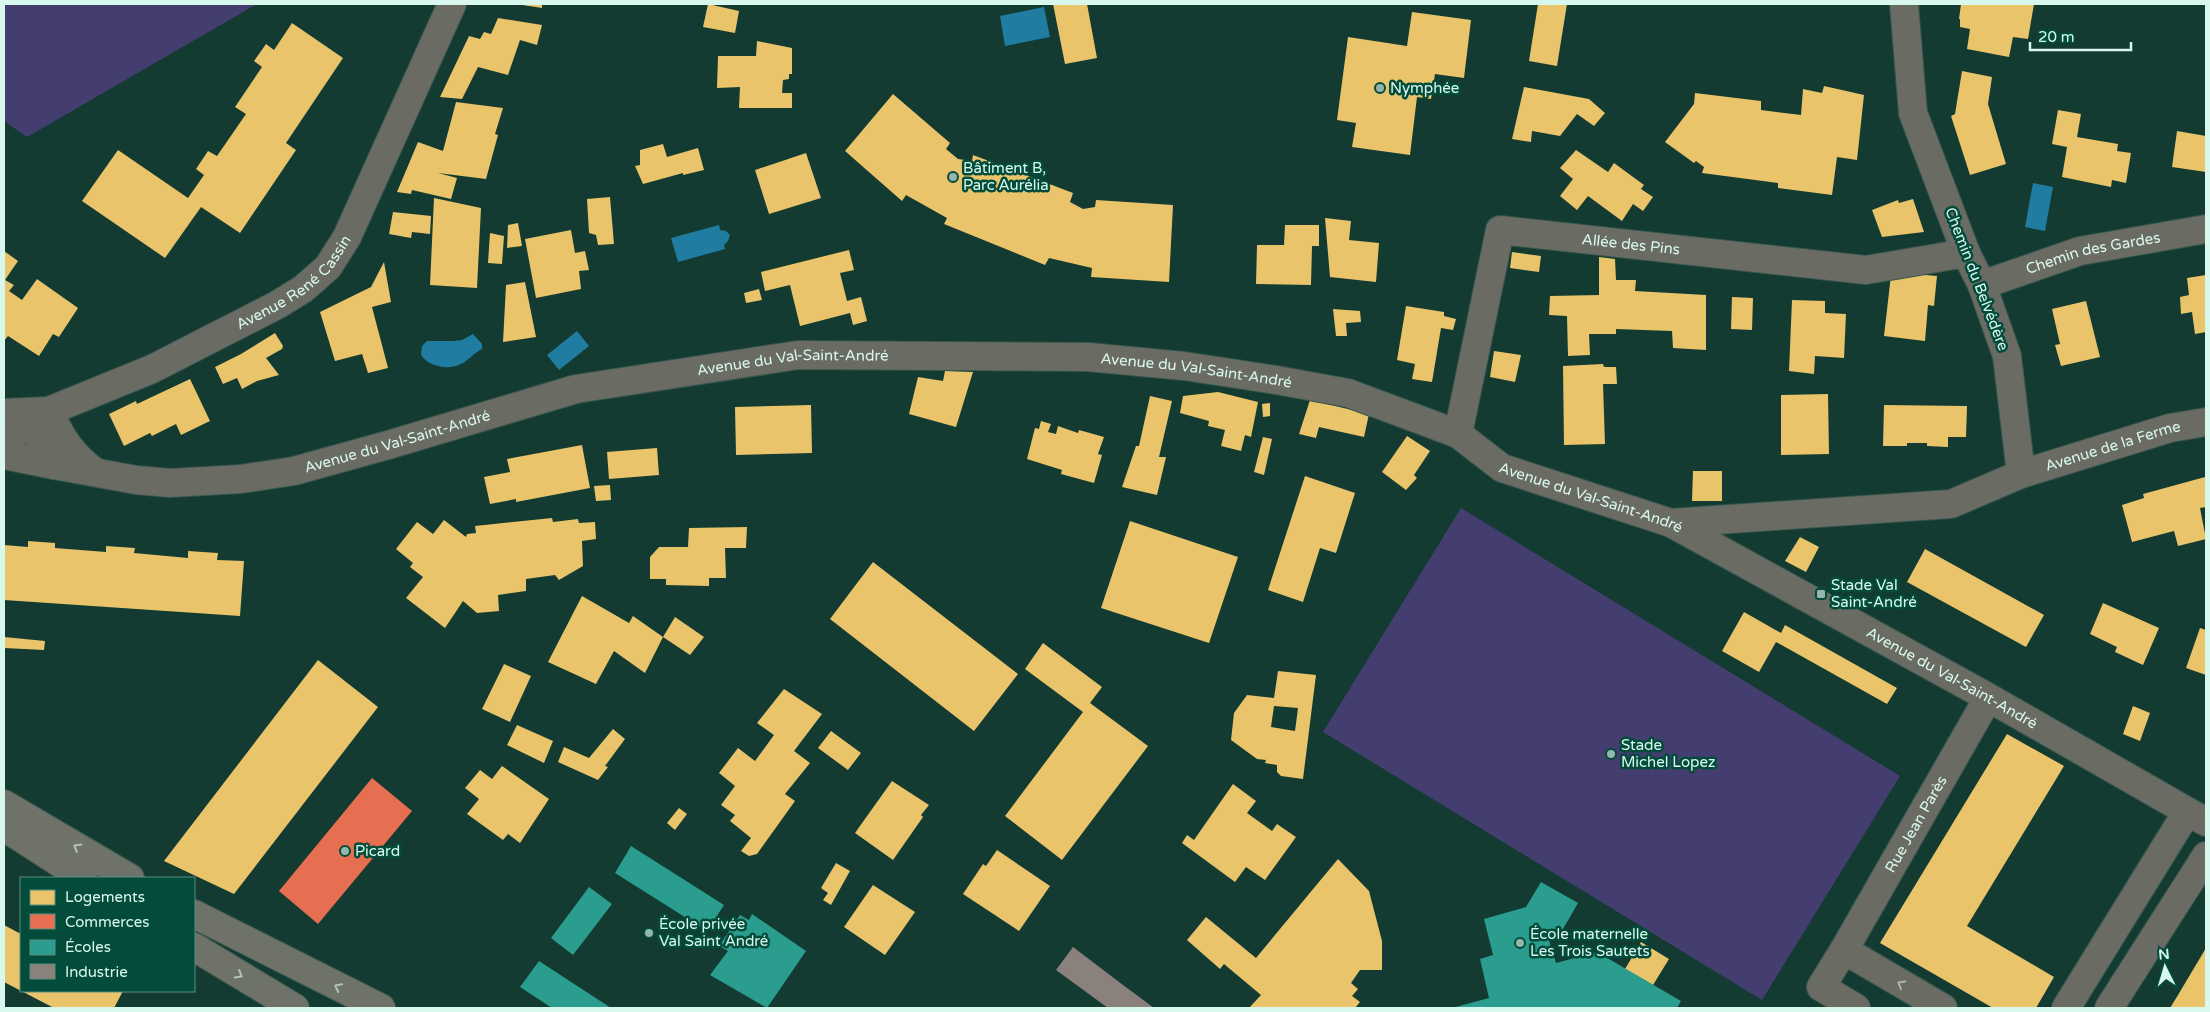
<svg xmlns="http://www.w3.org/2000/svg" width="2210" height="1012" font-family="'Varela Round',sans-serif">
	<rect width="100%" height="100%" fill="#133b32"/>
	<path fill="#443e70" d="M 4,4 L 257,4 L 27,137 L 4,121 Z
		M 1461,508 L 1900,776 L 1762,1000 L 1323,732 Z"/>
	<path fill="#207ca0" d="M 1044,7 L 1050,37 L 1005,46 L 1000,16 Z
		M 2033,183 L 2053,187 L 2045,231 L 2025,227 Z
		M 719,225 L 720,230 L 726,231 L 730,235 L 728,241 L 724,245 L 725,249 L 678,262 L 671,238 Z
		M 577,331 L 589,346 L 559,370 L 547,355 Z
		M 473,334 L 482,344 L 482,349 C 475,352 470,359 463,363 C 449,371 429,367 421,355 L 422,346 L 427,341 L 454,341 L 462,340 Z"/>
	<path fill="#e9c46a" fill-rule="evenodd" d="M 516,4 L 542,4 L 542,8 Z
		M 708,4 L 739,11 L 735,33 L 703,27 Z
		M 1053,4 L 1087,4 L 1097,58 L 1065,64 Z
		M 1538,4 L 1567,4 L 1557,66 L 1529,61 Z
		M 1961,4 L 2034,4 L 2028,39 L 2013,37 L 2009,57 L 1967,49 L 1970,29 L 1960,27 L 1960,19 L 1959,19 Z
		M 1412,12 L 1471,20 L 1464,78 L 1435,74 L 1431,99 L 1417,97 L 1410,155 L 1352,147 L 1356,123 L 1337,120 L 1348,37 L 1407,46 Z
		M 498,18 L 542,25 L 537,45 L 520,40 L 508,75 L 478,67 L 462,99 L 440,97 L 469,36 L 480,39 L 484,32 L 491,34 Z
		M 292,23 L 343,58 L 286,143 L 296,150 L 240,233 L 201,207 L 165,258 L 82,201 L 118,150 L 188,198 L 204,175 L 196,169 L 208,151 L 217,156 L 246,114 L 235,107 L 262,67 L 254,61 L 266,44 L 274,50 Z
		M 757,41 L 792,48 L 792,74 L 789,74 L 789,79 L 783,80 L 782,93 L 792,93 L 792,108 L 739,108 L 740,87 L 717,88 L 718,56 L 756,56 Z
		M 1962,71 L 1992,77 L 1988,104 L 2006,164 L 1970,175 L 1951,116 L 1955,114 Z
		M 1824,86 L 1864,95 L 1857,160 L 1837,157 L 1832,195 L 1778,188 L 1778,183 L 1702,173 L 1704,167 L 1696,161 L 1694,163 L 1665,142 L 1694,104 L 1695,93 L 1761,101 L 1761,110 L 1801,115 L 1803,89 L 1822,93 Z
		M 1524,87 L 1589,99 L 1605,113 L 1594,126 L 1577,114 L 1560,136 L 1532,131 L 1531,142 L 1512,139 Z
		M 893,94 L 950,143 L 946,149 L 958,159 L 972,161 L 973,155 L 1073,193 L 1070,202 L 1083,209 L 1095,207 L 1096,200 L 1173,205 L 1169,282 L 1091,277 L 1092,268 L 1049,258 L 1045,265 L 944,224 L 947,218 L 906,195 L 902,201 L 845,151 Z
		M 456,102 L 503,108 L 495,134 L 498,135 L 486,179 L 438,173 L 457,178 L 451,199 L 412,190 L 411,194 L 397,192 L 418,142 L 443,151 Z
		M 2058,110 L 2081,114 L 2077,137 L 2118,144 L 2117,151 L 2131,153 L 2126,183 L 2112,180 L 2111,187 L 2062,177 L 2067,147 L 2052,144 Z
		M 2177,131 L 2206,136 L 2206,172 L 2172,167 Z
		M 663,144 L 667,157 L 698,148 L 704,170 L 683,175 L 683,173 L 643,184 L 635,166 L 640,165 L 640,150 Z
		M 1576,150 L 1608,172 L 1614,163 L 1644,185 L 1641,189 L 1653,197 L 1643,211 L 1633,204 L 1622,221 L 1588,196 L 1577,210 L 1560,196 L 1573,179 L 1560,168 Z
		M 806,153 L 821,198 L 769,214 L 755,170 Z
		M 610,197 L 614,244 L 598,245 L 596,235 L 589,233 L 587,199 Z
		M 434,198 L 481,208 L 477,288 L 430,285 Z
		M 1913,199 L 1924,232 L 1882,237 L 1872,210 L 1898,200 L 1899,203 Z
		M 393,212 L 431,216 L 430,234 L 412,232 L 411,238 L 389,234 Z
		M 1325,218 L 1351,221 L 1349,240 L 1379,243 L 1376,282 L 1330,277 Z
		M 518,223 L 522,246 L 507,248 L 508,225 Z
		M 1285,225 L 1319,225 L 1319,246 L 1312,246 L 1311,285 L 1256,284 L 1257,245 L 1284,245 Z
		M 571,230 L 575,253 L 585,251 L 589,270 L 579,271 L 581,289 L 536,298 L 525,239 Z
		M 490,233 L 504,236 L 502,264 L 488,263 Z
		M 849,250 L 854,270 L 840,273 L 847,301 L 861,297 L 867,321 L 853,325 L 850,313 L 800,326 L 790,285 L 765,291 L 761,272 Z
		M 4,251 L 18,261 L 5,280 L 14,285 L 9,291 L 22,300 L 37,279 L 78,308 L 59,337 L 53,334 L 39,356 L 8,336 L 4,341 Z
		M 1512,252 L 1541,256 L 1539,272 L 1510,268 Z
		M 1599,257 L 1615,259 L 1616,280 L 1636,280 L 1635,291 L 1706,295 L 1706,350 L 1673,348 L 1672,331 L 1616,329 L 1616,334 L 1589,334 L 1590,355 L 1568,356 L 1567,316 L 1549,315 L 1550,296 L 1599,295 Z
		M 384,262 L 391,302 L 372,307 L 388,368 L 368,373 L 362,354 L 335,361 L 320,312 L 371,287 Z
		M 1901,273 L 1937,276 L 1934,306 L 1928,305 L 1925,341 L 1884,336 L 1891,275 Z
		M 2206,275 L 2206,332 L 2195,334 L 2192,312 L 2181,314 L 2180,297 L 2189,295 L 2187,278 Z
		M 525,282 L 536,337 L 503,342 L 506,285 Z
		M 759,289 L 762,300 L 746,303 L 744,293 Z
		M 1732,297 L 1753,298 L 1752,330 L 1731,329 Z
		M 1792,300 L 1825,301 L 1825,313 L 1846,314 L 1844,358 L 1815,356 L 1814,374 L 1789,371 Z
		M 2086,301 L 2100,357 L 2061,366 L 2055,345 L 2060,344 L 2052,309 Z
		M 1406,306 L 1444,312 L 1444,316 L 1456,319 L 1453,330 L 1441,328 L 1432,382 L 1412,379 L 1415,364 L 1397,360 Z
		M 1333,309 L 1360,311 L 1361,322 L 1346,323 L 1347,336 L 1336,336 Z
		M 275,333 L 283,346 L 282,349 L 266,358 L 279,375 L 257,381 L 242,389 L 237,378 L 223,384 L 215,367 L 241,354 Z
		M 1494,351 L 1521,355 L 1515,382 L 1490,377 Z
		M 1603,364 L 1604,367 L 1616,367 L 1617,384 L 1603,384 L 1605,444 L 1564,445 L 1563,366 Z
		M 945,371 L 973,372 L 956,427 L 909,414 L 918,377 L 943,381 Z
		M 190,379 L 210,421 L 181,435 L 176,424 L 152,436 L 150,433 L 124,446 L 109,414 L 136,401 L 137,404 Z
		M 1218,392 L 1258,402 L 1251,437 L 1245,435 L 1241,451 L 1221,446 L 1225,430 L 1208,426 L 1209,421 L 1180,413 L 1183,396 Z
		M 1828,394 L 1829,454 L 1781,455 L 1781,395 Z
		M 1150,396 L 1172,401 L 1159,457 L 1166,457 L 1157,495 L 1122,487 L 1136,446 L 1139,446 Z
		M 1310,400 L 1369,414 L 1364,437 L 1319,427 L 1316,438 L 1299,434 Z
		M 1270,403 L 1270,416 L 1263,417 L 1262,404 Z
		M 811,405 L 812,453 L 736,455 L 735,407 Z
		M 1884,405 L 1967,406 L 1966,437 L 1948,437 L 1948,447 L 1927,446 L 1927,443 L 1907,443 L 1907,446 L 1883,446 Z
		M 1041,421 L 1051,424 L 1048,432 L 1056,434 L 1058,426 L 1078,433 L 1079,430 L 1104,437 L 1098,454 L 1102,455 L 1094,483 L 1061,474 L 1062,470 L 1027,459 L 1035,428 L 1039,429 Z
		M 1407,436 L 1430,451 L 1414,475 L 1417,478 L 1406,490 L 1382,472 Z
		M 1263,437 L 1272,439 L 1264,475 L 1254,472 Z
		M 582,445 L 590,488 L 516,502 L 516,499 L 490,504 L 484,477 L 510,472 L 507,459 Z
		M 657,448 L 659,475 L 609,479 L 607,452 Z
		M 1693,471 L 1722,471 L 1722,501 L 1692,501 Z
		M 1305,476 L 1355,493 L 1336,553 L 1320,548 L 1303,602 L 1268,590 Z
		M 2205,477 L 2206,507 L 2200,508 L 2206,539 L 2178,546 L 2174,531 L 2132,542 L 2122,505 L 2144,498 L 2143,494 Z
		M 610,485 L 611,500 L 596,501 L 594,486 Z
		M 552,518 L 553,522 L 578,519 L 579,523 L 595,522 L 596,539 L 582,541 L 583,566 L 559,580 L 555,575 L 526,579 L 526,591 L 498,595 L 499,611 L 477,613 L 463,601 L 445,628 L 406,598 L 423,577 L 410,567 L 413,563 L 396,549 L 417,522 L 433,534 L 444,520 L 466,537 L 467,534 L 476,533 L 475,526 Z
		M 1130,521 L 1238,557 L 1209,643 L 1101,608 Z
		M 747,527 L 746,548 L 725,548 L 726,578 L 709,578 L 709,586 L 666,585 L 666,579 L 650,579 L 650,557 L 659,547 L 688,547 L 689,528 Z
		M 1800,537 L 1819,547 L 1806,572 L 1785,561 Z
		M 28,541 L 55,543 L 55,548 L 106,552 L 106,546 L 135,548 L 134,553 L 188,558 L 188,551 L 218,553 L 217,560 L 244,561 L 240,616 L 4,600 L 4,545 L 28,547 Z
		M 1925,549 L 2044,615 L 2026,647 L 1907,582 Z
		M 873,562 L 1018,674 L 974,731 L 830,619 Z
		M 582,596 L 629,623 L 633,616 L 663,637 L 645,673 L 614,651 L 596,684 L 548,662 Z
		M 2103,603 L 2159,628 L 2143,665 L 2115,652 L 2117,647 L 2090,634 Z
		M 1744,612 L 1781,633 L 1785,625 L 1897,688 L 1887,704 L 1776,642 L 1759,672 L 1722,651 Z
		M 675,617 L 704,637 L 690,655 L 663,637 Z
		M 2200,628 L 2206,630 L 2206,675 L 2186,668 Z
		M 4,637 L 45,641 L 44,650 L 4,648 Z
		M 1043,643 L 1102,687 L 1090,703 L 1148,746 L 1062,860 L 1005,816 L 1083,712 L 1025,669 Z
		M 318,660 L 378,707 L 234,894 L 164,861 Z
		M 504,664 L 531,676 L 510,722 L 482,709 Z
		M 1278,671 L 1316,675 L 1303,779 L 1281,776 L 1277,772 L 1277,765 L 1265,763 L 1266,760 L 1257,759 L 1231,740 L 1234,713 L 1247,695 L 1274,698 ZM 1274,706 L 1298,708 L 1295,731 L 1271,727 Z
		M 784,689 L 822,714 L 794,751 L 810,763 L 785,794 L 795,801 L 757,854 L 749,856 L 741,851 L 751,838 L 730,821 L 735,815 L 721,805 L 735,786 L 719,773 L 738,748 L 755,761 L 774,735 L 757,723 Z
		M 2133,706 L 2150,713 L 2140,741 L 2123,734 Z
		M 517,725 L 553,741 L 544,763 L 507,745 Z
		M 613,729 L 625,739 L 605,766 L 608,767 L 598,780 L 558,762 L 564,747 L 589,758 Z
		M 831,731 L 861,753 L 848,770 L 818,748 Z
		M 2007,734 L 2064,766 L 1967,926 L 2054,977 L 2036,1008 L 1993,1008 L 1880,943 Z
		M 502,766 L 549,799 L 520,843 L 508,834 L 503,840 L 467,814 L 479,799 L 465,788 L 480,770 L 492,779 Z
		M 892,781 L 929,805 L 921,815 L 923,817 L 893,860 L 855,833 Z
		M 1233,784 L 1256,801 L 1247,813 L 1272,831 L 1277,824 L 1296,837 L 1265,880 L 1246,867 L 1235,882 L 1182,843 L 1187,835 L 1194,840 Z
		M 679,808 L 687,814 L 675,830 L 667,823 Z
		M 997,850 L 1050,886 L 1019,931 L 963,894 L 983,864 L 986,866 Z
		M 1338,859 L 1369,891 L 1382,941 L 1382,970 L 1360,970 L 1351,983 L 1358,989 L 1352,996 L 1360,1002 L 1355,1008 L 1249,1008 L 1261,995 L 1224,964 L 1220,969 L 1187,940 L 1206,917 L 1256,958 Z
		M 836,863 L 850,871 L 831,905 L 823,900 L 828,893 L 821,888 Z
		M 873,885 L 915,912 L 885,955 L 844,927 Z
		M 4,925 L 21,934 L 21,991 L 123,991 L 114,1008 L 54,1008 L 4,982 Z
		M 1641,942 L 1669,959 L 1653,985 L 1625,969 Z
		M 2206,948 L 2206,1008 L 2170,1008 L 2178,995 Z"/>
	<path fill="#e76f51" d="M 372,778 L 412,811 L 318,924 L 279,891 Z"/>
	<path fill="#2a9d8f" d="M 631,846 L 724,905 L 707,931 L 615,873 Z
		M 1541,882 L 1578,903 L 1563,929 L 1547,934 L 1556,963 L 1597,952 L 1681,1001 L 1677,1008 L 1452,1008 L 1489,998 L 1480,959 L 1493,955 L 1484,919 L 1526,907 Z
		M 589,887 L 612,904 L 573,955 L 551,938 Z
		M 752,914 L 806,951 L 767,1008 L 710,975 L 728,951 L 719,946 L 740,915 L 749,920 Z
		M 539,961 L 611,1008 L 552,1008 L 520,987 Z"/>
	<path fill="#8a817c" d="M 1073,947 L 1123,985 L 1154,1008 L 1108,1008 L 1056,970 Z"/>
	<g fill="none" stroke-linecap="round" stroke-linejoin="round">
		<g stroke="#36564e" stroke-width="30">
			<g id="minor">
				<path id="s1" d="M 1982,285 L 2080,251 L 2206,229"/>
				<path id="s2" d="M 49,411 C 36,439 34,441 54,465 L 136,480 L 170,483 L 241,479 L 294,471 L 388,445 L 576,389 L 798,355 L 1088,357 L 1184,366 L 1276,380 L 1348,393 L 1458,434 L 1502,468 L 1671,523 L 1984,695 L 2206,822"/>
				<path d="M 49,411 C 61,438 72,455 95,472"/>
				<path id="s3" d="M 1458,434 L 1500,230 L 1866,270 L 1966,253"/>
				<path d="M 4,455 L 54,465"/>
				<path id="s4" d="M 2021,474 L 2170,428 L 2206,422"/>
				<path d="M 1671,523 L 1951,504 L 2021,474 L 2007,356 L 1982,285 L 1966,253 L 1913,113 L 1904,4"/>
				<path id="s5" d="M 1844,950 L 1988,698"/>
				<path d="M 1856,1008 L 1821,987 L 1844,950 L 1943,1008"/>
				<path d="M 2066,1008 L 2187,812"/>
				<path d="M 2109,1008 L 2206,856"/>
			</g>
		</g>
		<g stroke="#36564e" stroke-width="30">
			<g id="tertiary">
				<path d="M 4,413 L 49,411"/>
				<path id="s6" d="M 4,435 L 16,433 L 49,411 L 152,369 L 277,305 L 303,289 L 328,267 L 347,237 L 452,4"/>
			</g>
		</g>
		<g stroke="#36564e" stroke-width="30">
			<path id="primary" d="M 4,804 L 130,878
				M 4,827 L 83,878
				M 194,914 L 381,1008
				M 194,947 L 295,1008"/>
		</g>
		<use href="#minor" stroke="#6a6b62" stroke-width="28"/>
		<use href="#tertiary" stroke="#6a6b62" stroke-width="28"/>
		<use href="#primary" stroke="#6f7268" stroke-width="28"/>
	</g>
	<defs><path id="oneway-chevron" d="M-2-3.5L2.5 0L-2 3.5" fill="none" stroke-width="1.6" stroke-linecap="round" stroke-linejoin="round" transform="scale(1.25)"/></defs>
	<g stroke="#afc2b8">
		<use href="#oneway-chevron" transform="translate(77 847) rotate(-149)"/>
		<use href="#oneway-chevron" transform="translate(239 975) rotate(31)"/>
		<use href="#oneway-chevron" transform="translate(338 987) rotate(-153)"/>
	</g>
	<use stroke="#a7b9ae" href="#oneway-chevron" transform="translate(1901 984) rotate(-150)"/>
	<g fill="#94b6ac" stroke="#034b3b" stroke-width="2">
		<circle cx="1380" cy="88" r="5"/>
		<circle cx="953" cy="177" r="5"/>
		<rect x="1816" y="589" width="10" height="10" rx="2.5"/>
		<circle cx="1611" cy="754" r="5"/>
		<circle cx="345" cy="851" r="5"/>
		<circle cx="649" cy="933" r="5"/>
		<circle cx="1520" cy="943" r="5"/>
	</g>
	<g text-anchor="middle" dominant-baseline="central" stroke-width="5" stroke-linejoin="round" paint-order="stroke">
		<g font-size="15" fill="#d9f8ed" stroke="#034b3b" text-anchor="start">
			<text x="1390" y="88">Nymphée</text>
			<text x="963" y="168">Bâtiment B,<tspan x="963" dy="17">Parc Aurélia</tspan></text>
			<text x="1831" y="585">Stade Val<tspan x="1831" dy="17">Saint-André</tspan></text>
			<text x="1621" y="745">Stade<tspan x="1621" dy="17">Michel Lopez</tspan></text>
			<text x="355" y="851">Picard</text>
			<text x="659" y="924">École privée<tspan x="659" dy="17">Val Saint André</tspan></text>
			<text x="1530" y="934">École maternelle<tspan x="1530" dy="17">Les Trois Sautets</tspan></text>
		</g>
		<g font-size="15" fill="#d9f8ed" stroke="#034b3b">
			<text stroke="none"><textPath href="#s3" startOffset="340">Allée des Pins</textPath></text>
			<text stroke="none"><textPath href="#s1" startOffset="116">Chemin des Gardes</textPath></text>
			<text stroke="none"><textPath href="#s6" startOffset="331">Avenue René Cassin</textPath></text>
			<text transform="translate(1977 279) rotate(69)">Chemin du Belvédère</text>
			<text stroke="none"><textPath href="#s2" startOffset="815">Avenue du Val-Saint-André</textPath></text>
			<text stroke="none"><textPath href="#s2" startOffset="1220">Avenue du Val-Saint-André</textPath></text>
			<text stroke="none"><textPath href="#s2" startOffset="410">Avenue du Val-Saint-André</textPath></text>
			<text stroke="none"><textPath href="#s4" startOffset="96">Avenue de la Ferme</textPath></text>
			<text stroke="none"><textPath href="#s2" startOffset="1640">Avenue du Val-Saint-André</textPath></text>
			<text stroke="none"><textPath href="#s2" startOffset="2045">Avenue du Val-Saint-André</textPath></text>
			<text stroke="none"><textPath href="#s5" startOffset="145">Rue Jean Parès</textPath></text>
		</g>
	</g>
	<rect width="2210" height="1012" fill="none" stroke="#d9f8ed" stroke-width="10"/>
	<rect x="20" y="877" width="175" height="115" fill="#034b3b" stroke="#599082"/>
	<rect x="30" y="890" width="25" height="15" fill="#e9c46a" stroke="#599082"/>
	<text x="65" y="902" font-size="15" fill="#d9f8ed">Logements</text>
	<rect x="30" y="914" width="25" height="15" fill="#e76f51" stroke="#599082"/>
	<text x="65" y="927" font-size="15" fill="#d9f8ed">Commerces</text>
	<rect x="30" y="940" width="25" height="15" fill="#2a9d8f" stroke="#599082"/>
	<text x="65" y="952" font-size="15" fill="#d9f8ed">Écoles</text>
	<rect x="30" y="964" width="25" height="15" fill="#8a817c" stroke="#599082"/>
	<text x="65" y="977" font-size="15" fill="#d9f8ed">Industrie</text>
	<g transform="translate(2165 967) rotate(355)" stroke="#034b3b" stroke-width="4" paint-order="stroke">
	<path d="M0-4L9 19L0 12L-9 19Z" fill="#d9f8ed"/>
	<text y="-8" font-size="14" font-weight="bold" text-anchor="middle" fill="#d9f8ed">N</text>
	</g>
	<path d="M2030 42v8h101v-8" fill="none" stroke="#d9f8ed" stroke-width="2.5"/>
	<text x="2038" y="42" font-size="15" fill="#d9f8ed" stroke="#034b3b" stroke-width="4" paint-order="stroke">20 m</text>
</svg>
